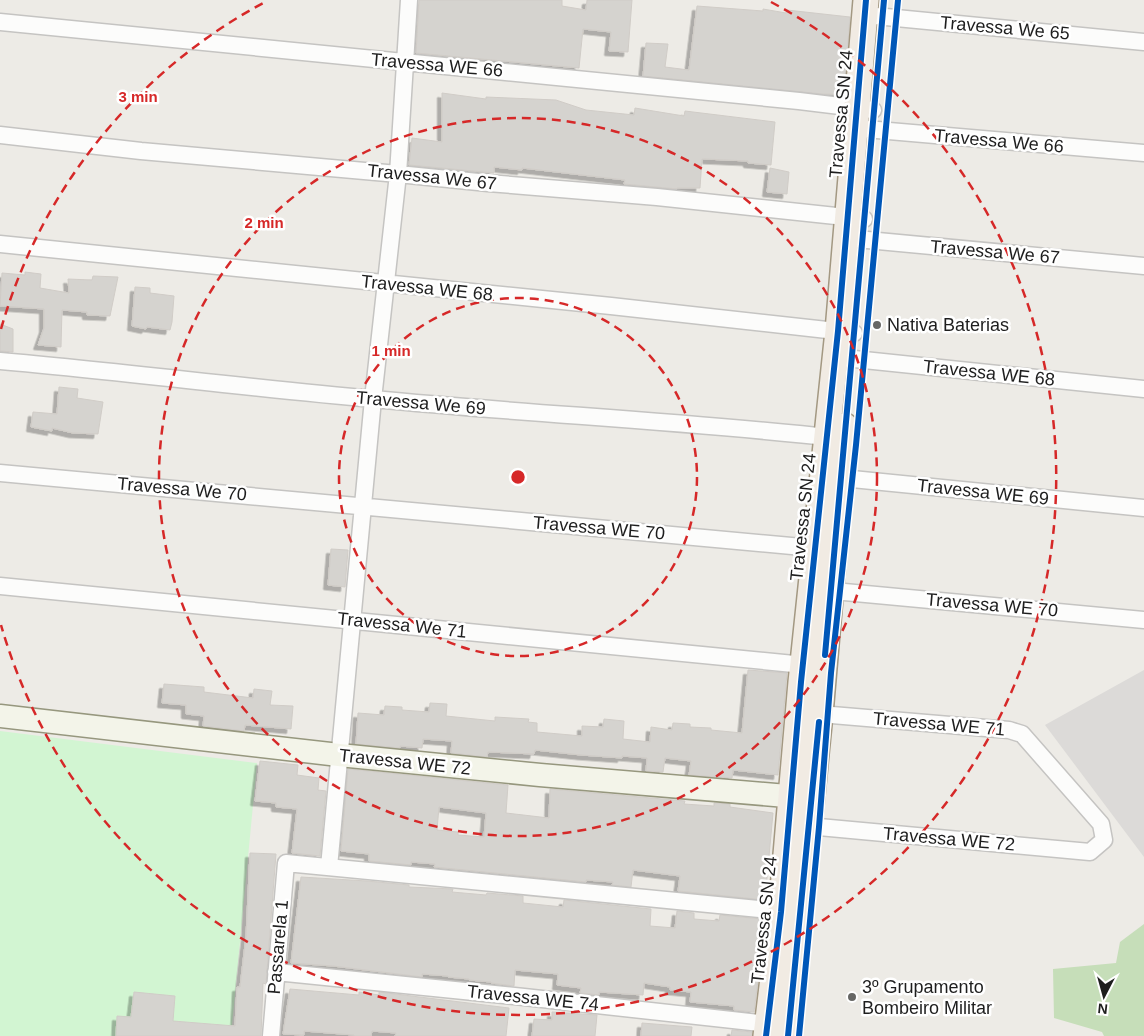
<svg xmlns="http://www.w3.org/2000/svg" width="1144" height="1036" font-family="Helvetica,sans-serif">
	<defs>
		<filter id="shadow"><feDropShadow dx="-4.5" dy="4.5" stdDeviation="0" flood-color="#0004"/></filter>
	</defs>
	<rect width="100%" height="100%" fill="#edebe6"/>
	<path fill="#dcdad8" d="M 1144,670 L 1144,857 L 1045,725 Z"/>
	<path fill="#c6deb9" d="M 1144,924 L 1144,1036 L 1104,1036 L 1102,1032 L 1054,1018 L 1053,969 L 1116,963 L 1120,942 Z"/>
	<path fill="#d2f5d2" d="M 0,731 L 257,763 L 231,1036 L 0,1036 Z"/>
	<path fill="#d5d3cf" stroke="#d0ccc7" fill-rule="evenodd" filter="url(#shadow)" d="M 419,0 L 562,0 L 562,6 L 586,10 L 587,0 L 632,0 L 628,52 L 609,51 L 611,32 L 583,29 L 579,68 L 416,53 Z
		M 697,6 L 763,11 L 763,9 L 786,13 L 787,10 L 850,17 L 844,94 L 823,94 L 643,76 L 646,43 L 668,44 L 665,67 L 689,70 Z
		M 442,93 L 486,99 L 486,97 L 556,100 L 586,110 L 634,115 L 635,108 L 684,116 L 685,111 L 775,122 L 771,165 L 748,163 L 748,161 L 704,159 L 702,159 L 700,188 L 677,188 L 677,189 L 624,184 L 625,180 L 522,168 L 522,170 L 494,167 L 494,173 L 409,165 L 412,138 L 442,142 Z
		M 770,168 L 789,172 L 787,194 L 767,192 Z
		M 25,272 L 41,274 L 40,288 L 69,293 L 68,279 L 92,280 L 93,276 L 118,277 L 110,316 L 87,315 L 87,312 L 62,310 L 61,347 L 38,345 L 44,328 L 44,309 L 0,306 L 2,273 L 25,275 Z
		M 135,287 L 150,288 L 150,293 L 174,296 L 172,322 L 170,330 L 147,327 L 146,329 L 132,326 Z
		M 0,324 L 13,329 L 13,352 L 0,351 Z
		M 59,387 L 78,389 L 77,398 L 103,402 L 98,434 L 73,433 L 52,428 L 52,431 L 31,427 L 33,412 L 57,414 Z
		M 331,549 L 348,550 L 345,587 L 328,585 Z
		M 748,670 L 787,673 L 778,775 L 733,770 L 732,778 L 689,775 L 691,761 L 665,758 L 663,772 L 646,771 L 647,758 L 622,756 L 622,758 L 581,755 L 535,750 L 534,754 L 488,752 L 487,757 L 451,753 L 452,741 L 423,739 L 422,748 L 400,746 L 400,748 L 356,744 L 358,713 L 384,715 L 385,706 L 402,707 L 402,710 L 429,712 L 430,703 L 447,704 L 446,716 L 495,721 L 495,717 L 529,719 L 528,722 L 537,723 L 537,732 L 582,736 L 582,726 L 603,727 L 604,719 L 624,721 L 623,739 L 650,742 L 651,727 L 672,730 L 673,723 L 690,724 L 690,727 L 711,728 L 711,730 L 742,733 Z
		M 164,684 L 204,687 L 204,692 L 253,698 L 254,689 L 272,691 L 270,705 L 293,706 L 291,729 L 245,725 L 244,731 L 203,726 L 204,716 L 186,714 L 186,705 L 162,703 Z
		M 260,761 L 298,765 L 297,775 L 319,778 L 318,790 L 326,791 L 320,856 L 292,853 L 297,809 L 276,807 L 276,803 L 255,801 Z
		M 348,769 L 508,785 L 506,813 L 549,818 L 550,789 L 685,801 L 684,804 L 714,806 L 714,803 L 730,804 L 730,807 L 773,813 L 765,900 L 678,891 L 680,876 L 633,870 L 631,887 L 612,885 L 613,882 L 586,880 L 586,882 L 434,867 L 435,864 L 411,862 L 411,865 L 369,861 L 369,854 L 341,851 ZM 439,807 L 486,813 L 484,837 L 458,835 L 458,832 L 437,830 Z
		M 250,853 L 276,854 L 266,984 L 263,983 L 261,1036 L 116,1036 L 117,1016 L 131,1017 L 134,992 L 175,996 L 173,1021 L 235,1026 L 237,987 L 240,987 L 246,936 Z
		M 301,877 L 367,881 L 409,885 L 409,887 L 453,889 L 452,892 L 486,895 L 487,893 L 523,896 L 523,903 L 563,907 L 564,900 L 651,909 L 650,926 L 675,928 L 677,911 L 694,913 L 694,919 L 719,921 L 720,915 L 762,919 L 762,923 L 765,924 L 765,925 L 754,1012 L 734,1010 L 734,1006 L 690,1002 L 691,992 L 670,990 L 670,987 L 644,983 L 643,995 L 599,992 L 599,995 L 580,993 L 581,988 L 557,985 L 558,974 L 515,970 L 514,986 L 491,983 L 491,982 L 469,980 L 469,979 L 448,977 L 448,976 L 422,974 L 422,977 L 333,966 L 291,963 Z
		M 290,989 L 359,995 L 359,992 L 379,995 L 379,992 L 509,1008 L 506,1036 L 395,1036 L 396,1033 L 372,1031 L 371,1036 L 354,1036 L 354,1035 L 304,1031 L 304,1035 L 283,1034 Z
		M 552,1012 L 597,1015 L 595,1036 L 532,1036 L 534,1019 L 552,1020 Z
		M 642,1023 L 692,1027 L 691,1036 L 641,1036 Z
		M 732,1030 L 752,1032 L 752,1036 L 731,1036 Z"/>
	<g fill="none" stroke-linecap="round" stroke-linejoin="round">
		<g stroke="#c5c4c2" stroke-width="19">
			<path id="minor" d="M 865,15 L 1144,42
				M 0,22 L 799,101 L 873,110
				M 854,128 L 1144,153
				M 0,135 L 141,151 L 398,174 L 488,183 L 657,197 L 864,219
				M 846,238 L 1144,266
				M 0,244 L 611,306 L 854,333
				M 835,357 L 1144,389
				M 0,361 C 125,372 249,388 374,399 C 528,414 682,421 836,438
				M 0,473 L 824,549
				M 832,477 L 1144,508
				M 0,586 L 804,665
				M 823,590 L 1144,620
				M 808,826 L 1090,852 L 1104,840 L 1101,824 L 1022,734 L 1009,730 L 820,714
				M 329,867 L 373,399 L 398,174 L 409,0
				M 276,972 L 524,997 L 777,1025
				M 271,1036 L 286,863 L 790,912"/>
		</g>
		<g stroke="#96977e" stroke-width="25">
			<path id="secondary" d="M 0,716 L 339,755 L 540,775 L 810,798"/>
		</g>
		<g stroke="#a39882" stroke-width="28">
			<path id="primary" d="M 766,1036 L 781,912 L 801,682 L 838,331 L 866,0
				M 788,1036 L 820,714 L 845,426"/>
		</g>
		<use href="#minor" stroke="#fcfcfb" stroke-width="16"/>
		<use href="#secondary" stroke="#f3f4e9" stroke-width="22"/>
		<use href="#primary" stroke="#f1ebe3" stroke-width="25"/>
		<g stroke="#fff" stroke-width="9">
			<path id="cycleway" d="M 825,655 L 884,0
				M 766,1036 L 781,912 L 801,682 L 838,331 L 866,0
				M 788,1036 L 819,722
				M 799,1036 L 819,827 L 831,673 L 856,445 L 898,0"/>
		</g>
		<use href="#cycleway" stroke="#0057b8" stroke-width="6"/>
	</g>
	<g fill="none" stroke="#d62828" stroke-width="2.5" stroke-dasharray="9 6">
		<circle cx="518" cy="477" r="179"/>
		<circle cx="518" cy="477" r="359"/>
		<path d="M1 329A538 538 0 0 1 265 2M771 2A538 538 0 1 1 1 625"/>
	</g>
	<g fill="#666664" stroke="#fff" stroke-width="2">
		<circle cx="877" cy="325" r="5"/>
		<circle cx="852" cy="997" r="5"/>
	</g>
	<g text-anchor="middle" dominant-baseline="central" stroke-width="5" stroke-linejoin="round" paint-order="stroke">
		<g font-size="18" fill="#1e1e1e" stroke="#fff">
			<text transform="translate(1005 28) rotate(5)">Travessa We 65</text>
			<text transform="translate(437 65) rotate(5)">Travessa WE 66</text>
			<text transform="translate(841 114) rotate(-85)">Travessa SN 24</text>
			<text transform="translate(999 141) rotate(5)">Travessa We 66</text>
			<text transform="translate(432 177) rotate(6)">Travessa We 67</text>
			<text transform="translate(995 252) rotate(5)">Travessa We 67</text>
			<text transform="translate(427 288) rotate(6)">Travessa WE 68</text>
			<text transform="translate(989 373) rotate(6)">Travessa WE 68</text>
			<text transform="translate(421 403) rotate(5)">Travessa We 69</text>
			<text transform="translate(182 489) rotate(5)">Travessa We 70</text>
			<text transform="translate(983 492) rotate(6)">Travessa WE 69</text>
			<text transform="translate(803 517) rotate(-84)">Travessa SN 24</text>
			<text transform="translate(599 528) rotate(5)">Travessa WE 70</text>
			<text transform="translate(992 605) rotate(5)">Travessa WE 70</text>
			<text transform="translate(402 625) rotate(6)">Travessa We 71</text>
			<text transform="translate(939 724) rotate(5)">Travessa WE 71</text>
			<text transform="translate(405 762) rotate(6)">Travessa WE 72</text>
			<text transform="translate(949 839) rotate(5)">Travessa WE 72</text>
			<text transform="translate(764 920) rotate(-84)">Travessa SN 24</text>
			<text transform="translate(278 947) rotate(-85)">Passarela 1</text>
			<text transform="translate(533 998) rotate(6)">Travessa WE 74</text>
		</g>
		<g font-size="18" fill="#1e1e1e" stroke="#fff" text-anchor="start">
			<text x="887" y="325">Nativa Baterias</text>
			<text x="862" y="987">3º Grupamento<tspan x="862" dy="21">Bombeiro Militar</tspan></text>
		</g>
	</g>
	<circle cx="518" cy="477" r="8" fill="#d62828" stroke="#fff" stroke-width="2.5"/>
	<g font-size="15" text-anchor="middle" font-weight="bold" fill="#d62828" stroke="#fff" stroke-width="5" stroke-linejoin="round" paint-order="stroke">
		<text x="138" y="102">3 min</text>
		<text x="264" y="228">2 min</text>
		<text x="391" y="356">1 min</text>
	</g>
	<g transform="translate(1104 996) rotate(186)" stroke="#ffffff" stroke-width="4" paint-order="stroke">
	<path d="M0-4L9 19L0 12L-9 19Z" fill="#1e1e1e"/>
	<text y="-8" font-size="14" font-weight="bold" text-anchor="middle" fill="#1e1e1e">N</text>
	</g>
</svg>
